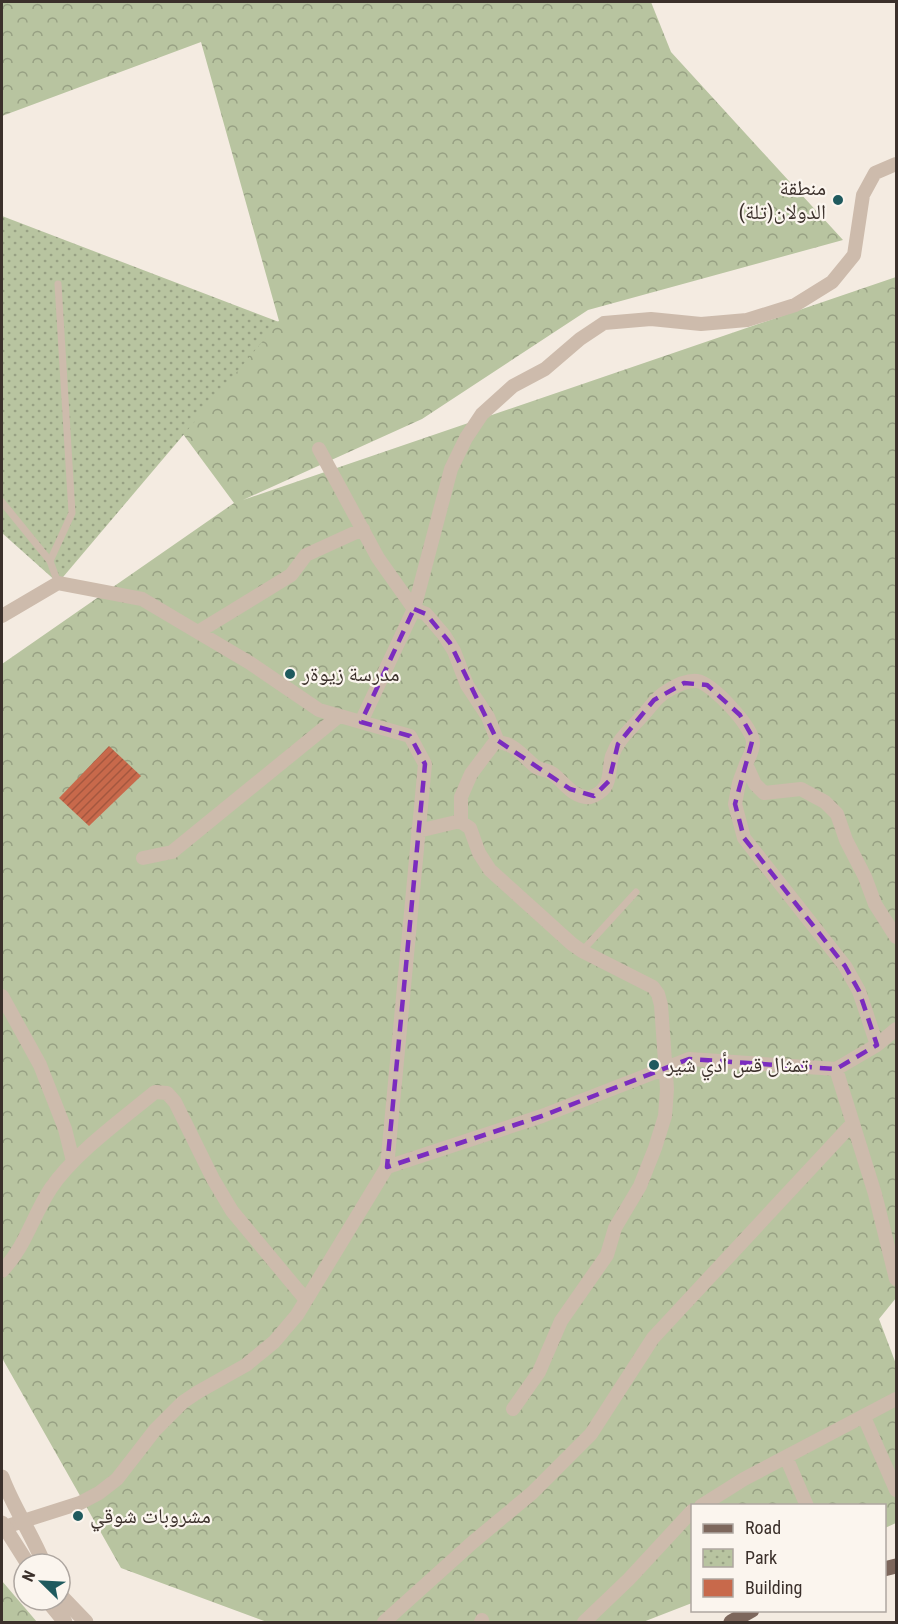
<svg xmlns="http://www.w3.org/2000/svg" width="898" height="1624" font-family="'Roboto Condensed','Noto Naskh Arabic',sans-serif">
	<defs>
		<pattern id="forest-crowns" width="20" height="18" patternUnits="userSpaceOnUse" patternTransform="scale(1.5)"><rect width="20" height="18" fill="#b8c4a0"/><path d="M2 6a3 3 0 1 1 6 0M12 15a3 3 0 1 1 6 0" fill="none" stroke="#97a083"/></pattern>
		<pattern id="park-dots" width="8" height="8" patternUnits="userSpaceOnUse" patternTransform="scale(1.5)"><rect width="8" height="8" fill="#b8c4a0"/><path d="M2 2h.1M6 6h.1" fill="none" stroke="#97a083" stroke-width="1.8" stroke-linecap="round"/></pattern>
		<pattern id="building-hatch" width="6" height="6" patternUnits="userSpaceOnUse" patternTransform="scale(1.5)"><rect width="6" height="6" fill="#c8694b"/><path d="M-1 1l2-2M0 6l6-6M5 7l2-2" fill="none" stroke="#a4573f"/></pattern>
	</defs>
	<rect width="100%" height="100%" fill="#f4ebe1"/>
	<path fill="url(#forest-crowns)" d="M 2,2 L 651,2 L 671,52 L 843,240 L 588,310 L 422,419 L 243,500 L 896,277 L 896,1298 L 879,1319 L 896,1364 L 896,1523 L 885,1528 L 884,1506 L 692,1506 L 692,1603 L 643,1622 L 267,1622 L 121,1568 L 2,1358 L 2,664 L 234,503 L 146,384 L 279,321 L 201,42 L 2,116 Z
		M 2,1581 L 37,1622 L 2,1622 Z"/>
	<path fill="url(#park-dots)" d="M 2,216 L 279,322 L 58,583 L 2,533 Z"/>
	<path fill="url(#building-hatch)" d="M 109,746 L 141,776 L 89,826 L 59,798 Z"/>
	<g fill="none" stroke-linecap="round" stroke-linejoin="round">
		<path stroke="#cdbbac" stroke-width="7" d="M 2,502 L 50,561 L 58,583
			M 50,561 L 72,513 L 58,284
			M 582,951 L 636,892"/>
		<path stroke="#cdbbac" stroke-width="14" d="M 319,449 L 378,558 L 414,609 L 426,614 L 444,635 L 454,651 L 467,685 L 488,717 L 498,742
			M 2,616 L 58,583 L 142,599 L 250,663 L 319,710 L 410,736 L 425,764 L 387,1167 L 297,1315 L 274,1342 L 246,1365 L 198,1392 L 183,1402 L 155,1430 L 117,1479 L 99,1493 L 80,1503 L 11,1525 L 4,1528 L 2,1531
			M 198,632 L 291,575 L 306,555 L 363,529
			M 361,722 L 414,609 L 451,469 L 466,438 L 482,414 L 513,386 L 545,369 L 580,339 L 604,323 L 651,319 L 701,324 L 747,320 L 795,305 L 832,282 L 854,255 L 863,195 L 875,173 L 896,164
			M 746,764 L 739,783 L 735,804 L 744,838 L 845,966 L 859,991 L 877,1045
			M 461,822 L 461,797 L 471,774 L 495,742 C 514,742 522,756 536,767 C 541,770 548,770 553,774 C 564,782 574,799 590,797 C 596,796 602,791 605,787 C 611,778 609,766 612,756 C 618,739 631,729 642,716 C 651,707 655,698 667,691 C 675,686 688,680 697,681 C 712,683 754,728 753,743 C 753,750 749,758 746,764 L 755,784 L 764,793 L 801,789 L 825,802 L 837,814 L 846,840 L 865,877 L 875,904 L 896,937
			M 418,831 L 456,822 L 461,822 L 470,828 L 479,853 L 490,870 L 572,944 L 582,951 L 653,987 L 658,994 L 661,1005 L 667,1089 L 665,1116 L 655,1148 L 640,1186 L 615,1228 L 607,1255 L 561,1321 L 539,1372 L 513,1409
			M 143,858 L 172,852 L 339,716
			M 2,996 L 40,1065 L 65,1129 L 73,1161
			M 836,1069 L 875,1194 L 896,1279
			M 387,1167 L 542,1116 L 689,1059 L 836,1069 L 877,1045 L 896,1029
			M 2,1271 C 25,1248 33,1215 51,1188 C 75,1153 121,1120 155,1092 L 167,1093 L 175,1102 L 213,1179 L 232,1211 L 306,1300
			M 864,1417 L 896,1490
			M 786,1457 L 807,1506
			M 701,1506 L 744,1479 L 896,1399
			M 384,1622 L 473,1542 L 532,1493 L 591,1434 L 653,1338 L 853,1123
			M 481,1622 L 482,1620
			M 584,1622 L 629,1579 L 692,1511"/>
		<path stroke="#cdbbac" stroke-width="15" d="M 2,1477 C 13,1507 32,1534 44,1564
			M 2,1523 L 28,1564
			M 60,1595 L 86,1622
			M 47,1600 L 65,1622"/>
		<path stroke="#7d675c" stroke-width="15" d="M 884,1569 L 896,1566
			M 731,1622 L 752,1610"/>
	</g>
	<path fill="none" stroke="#7b2cbf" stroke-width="4.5" stroke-dasharray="12 8" stroke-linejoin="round" d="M 414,609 L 426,614 L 450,643 L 497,740 L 570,789 L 594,796 L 609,781 L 618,744 L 654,700 L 684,683 L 707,685 L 740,715 L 753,738 L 735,804 L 744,838 L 845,966 L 859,991 L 877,1045 L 836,1069 L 689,1059 L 542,1116 L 387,1167 L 425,764 L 410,736 L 361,722 Z"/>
	<g fill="#1f5a5e" stroke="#fbf5ee" stroke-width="2">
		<circle cx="838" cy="200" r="6"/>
		<circle cx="290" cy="674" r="6"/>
		<circle cx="654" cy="1065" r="6"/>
		<circle cx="78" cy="1516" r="6"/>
	</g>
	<g text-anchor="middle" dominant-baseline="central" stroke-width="4.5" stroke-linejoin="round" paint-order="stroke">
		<g font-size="21" fill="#3b302b" stroke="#fbf5ee" text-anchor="start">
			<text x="826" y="188" text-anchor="end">منطقة<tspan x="826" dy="24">الدولان(تلة)</tspan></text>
			<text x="302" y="674">مدرسة زيوةر</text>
			<text x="666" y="1065">تمثال قس أدي شير</text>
			<text x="90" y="1516">مشروبات شوقي</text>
		</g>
	</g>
	<rect width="898" height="1624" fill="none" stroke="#3b302b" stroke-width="6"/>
	<rect x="691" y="1504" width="195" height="108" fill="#fbf5ee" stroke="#aea6a0" stroke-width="1.5"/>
	<rect x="703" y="1524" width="30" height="9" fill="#7d675c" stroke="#aea6a0" stroke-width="1.5"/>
	<text x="745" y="1534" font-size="18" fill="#3b302b">Road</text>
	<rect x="703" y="1549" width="30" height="18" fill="url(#park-dots)" stroke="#aea6a0" stroke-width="1.5"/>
	<text x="745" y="1564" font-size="18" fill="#3b302b">Park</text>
	<rect x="703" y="1579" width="30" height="18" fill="#c8694b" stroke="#aea6a0" stroke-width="1.5"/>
	<text x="745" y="1594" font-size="18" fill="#3b302b">Building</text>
	<g transform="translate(42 1582) rotate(294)"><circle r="28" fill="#fbf5ee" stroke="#aea6a0" stroke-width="1.5"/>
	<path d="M0-4.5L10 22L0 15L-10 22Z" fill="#1f5a5e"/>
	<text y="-9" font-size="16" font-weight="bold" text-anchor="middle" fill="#3b302b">N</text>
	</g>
</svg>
